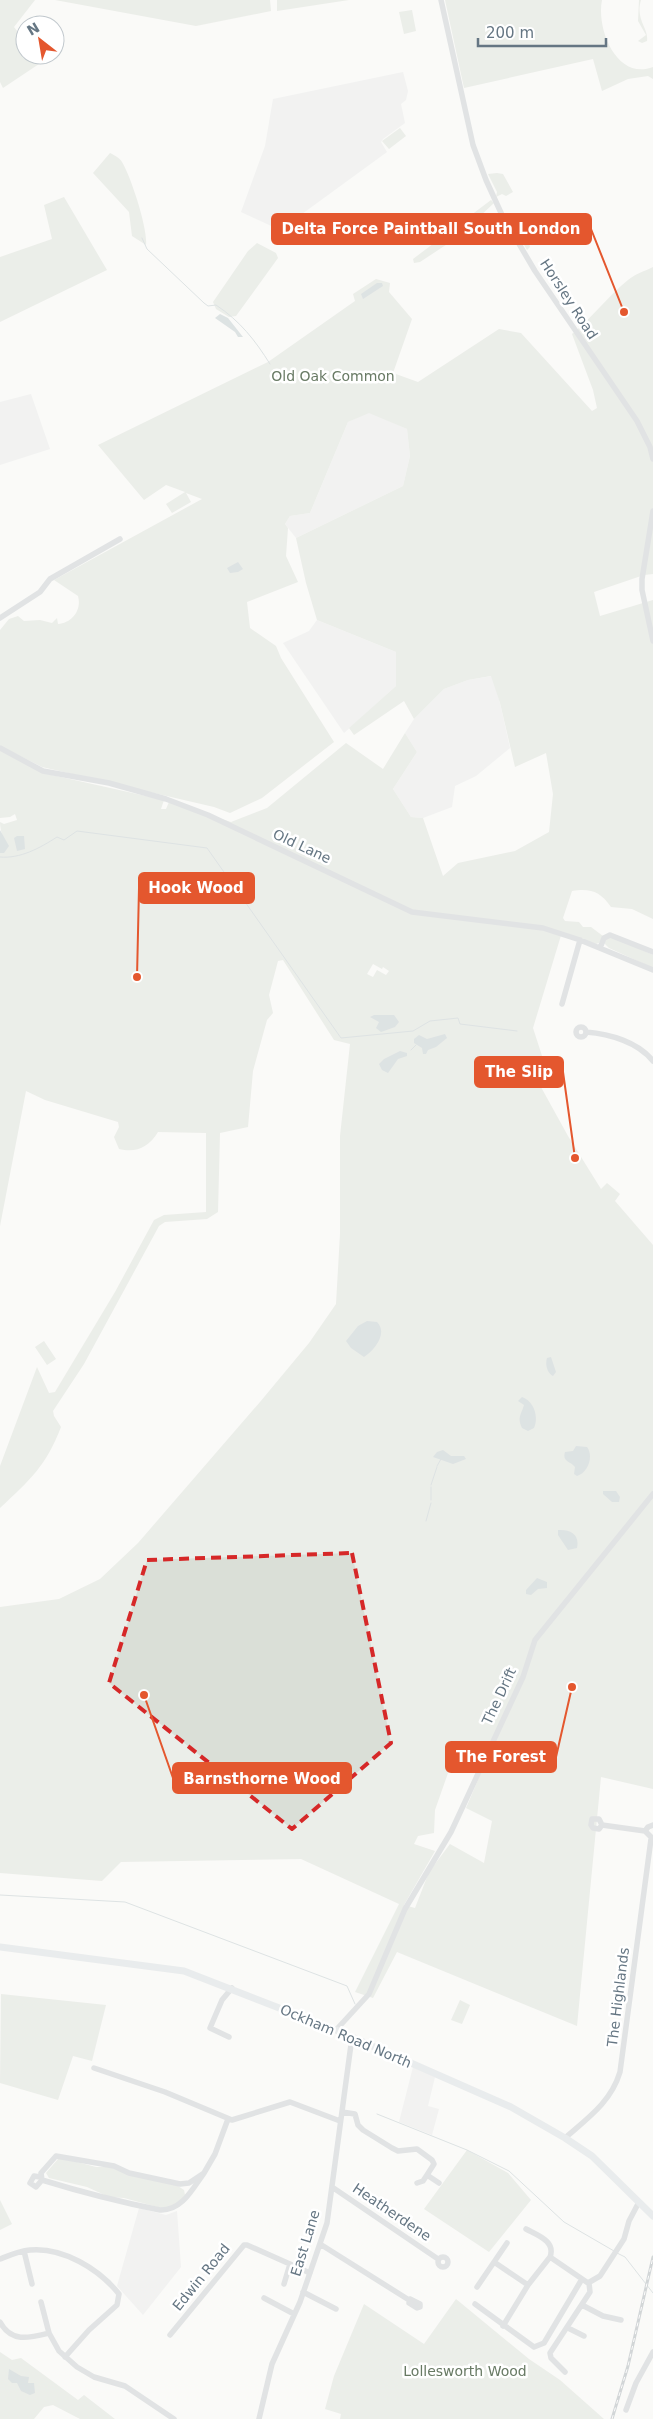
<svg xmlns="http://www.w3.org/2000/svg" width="653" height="2419" font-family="'DejaVu Sans',sans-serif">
	<rect width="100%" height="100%" fill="#fafaf8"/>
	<path fill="#e8e9e9" d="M 403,72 L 408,91 L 406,100 L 401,104 L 405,123 L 383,139 L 381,142 L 387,152 L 280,230 L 241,212 L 265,146 L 273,99 Z
		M 31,394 L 50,449 L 0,465 L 0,402 Z
		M 369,412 L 407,429 L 410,456 L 403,486 L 296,538 L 285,524 L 290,516 L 310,513 L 348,422 Z
		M 317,620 L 396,652 L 396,686 L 344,733 L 283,643 L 309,631 Z
		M 492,676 L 500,703 L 510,748 L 476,776 L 455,786 L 452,807 L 423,818 L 411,817 L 393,789 L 417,752 L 405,733 L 414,719 L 444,689 L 468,680 Z
		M 413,2067 L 435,2077 L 428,2106 L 439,2109 L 432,2135 L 399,2122 Z
		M 139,2208 L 166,2215 L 177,2211 L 181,2267 L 143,2315 L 117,2286 Z"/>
	<path fill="#dadfd7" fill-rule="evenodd" d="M 0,0 L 35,0 L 14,27 L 25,41 L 25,55 L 36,55 L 42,62 L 3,88 L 0,82 Z
		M 55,0 L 270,0 L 271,11 L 196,26 Z
		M 277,0 L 349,0 L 277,11 Z
		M 445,0 L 602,0 C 596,29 617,81 653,67 L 653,79 L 648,76 L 628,79 L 602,91 L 593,59 L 464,88 Z
		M 639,0 L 641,0 C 635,20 649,28 647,41 L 642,43 L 638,41 L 646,35 L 638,21 Z
		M 412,10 L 416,31 L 404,34 L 399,12 Z
		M 400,128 L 406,136 L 389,149 L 382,141 Z
		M 110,153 C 114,155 120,158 122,162 C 131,177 148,229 146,245 L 132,236 L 129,212 L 93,173 Z
		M 497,173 L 503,174 L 513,192 L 506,196 L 502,194 L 496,197 L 497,192 L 488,174 Z
		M 64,197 L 107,270 L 0,322 L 0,257 L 52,239 L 44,205 Z
		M 491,200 L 494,203 L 458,237 L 420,262 L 414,263 L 413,259 Z
		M 507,215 L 529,243 L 530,247 L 527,250 Z
		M 257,243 L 276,253 L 278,258 L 236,316 L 229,317 L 216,309 L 213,302 L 248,251 Z
		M 653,267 L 653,574 L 644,575 L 594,592 L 600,616 L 653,600 L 653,919 L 632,909 L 611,907 C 600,891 590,888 572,891 L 563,918 L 565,921 L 579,922 L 583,927 L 591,927 L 603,936 L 599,943 L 596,944 L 562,932 L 533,1028 L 544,1062 L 531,1069 L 568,1136 L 601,1189 L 607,1183 L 620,1194 L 615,1201 L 653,1245 L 653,1789 L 601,1777 L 577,2026 L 397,1952 L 373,1998 L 355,1992 L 399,1904 L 301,1859 L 121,1862 L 102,1881 L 0,1873 L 0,1607 L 59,1599 L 100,1579 L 138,1543 L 260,1402 L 309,1343 L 336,1304 L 340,1234 L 340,1136 L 350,1044 L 334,1040 L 283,960 L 278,961 L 269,995 L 273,1013 L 267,1020 L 253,1071 L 248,1127 L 220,1133 L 218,1212 L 207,1219 L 165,1222 L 159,1226 L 84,1364 L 53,1411 L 54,1416 L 61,1427 C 46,1466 30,1480 0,1508 L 0,1466 L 37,1367 L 49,1393 L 55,1392 L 115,1292 L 154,1220 L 164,1215 L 206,1212 L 206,1133 L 158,1132 C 148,1148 136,1153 119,1149 L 114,1137 L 119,1127 L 118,1122 L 45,1100 L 26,1091 L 0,1226 L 0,853 L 4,853 C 5,841 0,832 0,822 L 4,824 L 17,820 L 15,814 L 10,817 L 0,818 L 0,750 L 43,773 L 164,800 L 161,809 L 166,809 L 169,802 L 231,822 L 267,808 L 346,743 L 383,769 L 405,733 L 417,752 L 393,789 L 411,817 L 423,818 L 443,876 L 458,863 L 515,851 L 549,832 L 553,794 L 546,753 L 515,767 L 500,703 L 491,676 L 468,680 L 444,689 L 414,719 L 404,701 L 354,735 L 349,728 L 396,686 L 396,652 L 317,620 L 306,583 L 296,538 L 403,486 L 410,456 L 407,429 L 369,413 L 348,422 L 310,513 L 290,516 L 285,524 L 288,528 L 286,556 L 298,582 L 247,602 L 250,628 L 276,646 L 281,658 L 334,742 L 262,798 L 230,813 L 214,807 L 42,767 L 0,746 L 0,630 L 9,619 L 18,616 L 24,621 L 40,620 L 52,623 L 57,618 L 58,624 C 72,623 82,610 78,596 L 54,580 L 202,499 L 186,493 L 191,502 L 172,513 L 166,504 L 185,492 L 166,485 L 144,500 L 98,445 L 268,362 L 355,301 L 353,294 L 376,279 L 390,283 L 389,292 L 412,319 L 393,373 L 418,382 L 499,329 L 521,333 L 592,411 L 597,408 L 593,390 L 572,334 C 592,318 608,296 628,280 C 635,274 645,271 653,267 ZM 373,964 L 382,969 L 383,967 L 389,971 L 386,975 L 377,970 L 373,977 L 367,974 ZM 454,1756 L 484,1766 L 466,1808 L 492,1821 L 484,1863 L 450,1844 L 429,1872 L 415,1908 L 404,1905 L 435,1851 L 414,1844 L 418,1836 L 434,1833 L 435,1810 Z
		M 613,937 L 653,955 L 653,968 L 609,948 L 604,943 L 607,938 Z
		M 44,1341 L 56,1359 L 47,1365 L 35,1347 Z
		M 1,1994 L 106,2005 L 92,2061 L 73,2056 L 58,2100 L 0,2083 Z
		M 460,2000 L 470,2005 L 462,2024 L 451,2020 Z
		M 467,2150 L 508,2173 L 531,2200 L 489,2252 L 424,2209 Z
		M 62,2158 L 96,2167 L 109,2167 L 178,2186 L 184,2190 L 185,2195 L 179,2203 L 171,2207 L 161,2208 L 124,2198 L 109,2197 L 87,2187 L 49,2178 L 46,2173 L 58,2159 Z
		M 0,2200 L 12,2224 L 0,2230 Z
		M 456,2299 L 529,2359 L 560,2380 L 604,2419 L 340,2419 L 341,2414 L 325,2409 L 334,2376 L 364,2304 L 424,2344 Z
		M 0,2352 L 12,2360 L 21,2358 L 78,2400 L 84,2395 L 115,2419 L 80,2419 L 53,2405 L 44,2407 L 34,2419 L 0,2419 Z"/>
	<path fill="#bbc7cb" d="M 377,283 L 382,283 L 383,286 L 363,299 L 361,294 Z
		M 220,314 L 228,318 L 243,337 L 238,337 L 235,332 L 215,318 Z
		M 238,562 L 243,569 L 238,572 L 230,573 L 227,568 Z
		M 0,830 L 9,846 L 4,853 L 0,853 Z
		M 17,836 L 24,836 L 25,849 L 17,851 L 14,838 Z
		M 374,1015 L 394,1015 L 399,1022 L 395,1027 L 381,1032 L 376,1028 L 379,1022 L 370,1017 Z
		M 445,1034 L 447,1038 L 436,1047 L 428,1050 L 426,1054 L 423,1054 L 422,1048 L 414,1043 L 414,1039 L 419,1035 L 427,1039 Z
		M 400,1051 L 407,1053 L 407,1056 L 398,1059 L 388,1073 L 382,1070 L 379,1064 L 384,1059 Z
		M 367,1321 L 377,1322 C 388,1333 375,1350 364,1357 L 351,1348 L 346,1341 L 358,1326 Z
		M 551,1357 L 556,1372 L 553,1376 C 547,1373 545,1364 547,1358 Z
		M 522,1397 C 534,1401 539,1417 534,1428 L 528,1431 L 522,1428 C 517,1418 521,1415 524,1405 L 518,1401 Z
		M 576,1446 L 587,1447 C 594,1456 588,1473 577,1476 L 574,1474 L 575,1467 C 570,1461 562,1462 565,1452 L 573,1451 Z
		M 443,1450 L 451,1456 L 464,1456 L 466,1459 L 453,1464 L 433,1457 L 437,1452 Z
		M 603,1491 L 616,1491 L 620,1497 L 619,1502 L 612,1502 L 603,1494 Z
		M 558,1530 C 570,1529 580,1534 577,1548 L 568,1550 L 558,1535 Z
		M 537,1578 L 547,1582 L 547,1588 L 538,1589 L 531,1595 L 526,1594 L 526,1590 Z
		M 9,2369 L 21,2376 L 29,2377 L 28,2383 L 34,2383 L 35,2393 L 30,2395 L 21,2391 L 17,2383 L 12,2383 L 8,2379 Z"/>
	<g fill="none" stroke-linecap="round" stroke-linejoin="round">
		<path stroke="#bbc7cb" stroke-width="1" d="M 142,238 L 147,249 L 204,303 L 208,306 L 216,305 C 240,321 255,340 270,364
			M 0,857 C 20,859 40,848 57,837 L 64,840 L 77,831 L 207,848 L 341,1038 L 413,1031 L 430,1021 L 458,1018 L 460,1024 L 517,1031
			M 411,1050 L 416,1045
			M 437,1466 L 441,1459
			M 431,1485 L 437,1467
			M 431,1487 L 431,1500
			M 426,1521 L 431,1503
			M 0,1895 L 125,1902 L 347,1986 L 355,2004
			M 377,2114 L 467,2150 L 509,2171 L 564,2222 L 614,2251
			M 617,2253 L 625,2257 L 653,2293"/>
		<path stroke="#c3c8cc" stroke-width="5.5" d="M 441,0 L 473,145 L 486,180 L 502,215 L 535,271 L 637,421 L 650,447 L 653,459
			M 653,511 L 642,579 L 642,590 L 653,641
			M 0,618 L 40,592 L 50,579 L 120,539
			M 0,748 L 43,771 L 109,783 L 166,799 L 208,815 L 412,912 L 543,928 L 580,940 L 653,970
			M 600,948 L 604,938 L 610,935 L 653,952
			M 562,1004 L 580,940
			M576 1032a5 5 0 1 1 10 0a5 5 0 1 1-10 0Z
			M 586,1032 C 610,1034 638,1042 653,1061
			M 602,1825 L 599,1829 L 593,1828 L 591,1825 L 592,1819 L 599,1819 L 602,1825 L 645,1831
			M 653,1825 L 648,1827 L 645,1831 L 653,1839
			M 336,2030 L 369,1994 L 405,1909 L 451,1832 L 523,1677 L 535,1640 L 653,1494
			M 229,2037 L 210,2028 L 222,2000 L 232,1988
			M 94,2068 L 165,2092 L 232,2120 L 290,2102 L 340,2121
			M 342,2112 L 355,2114 L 358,2125 L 363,2130 L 392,2148 L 398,2151 L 417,2149 L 432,2160 L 434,2164 L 427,2175 L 439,2183
			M 565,2138 C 588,2118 611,2102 620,2072 L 651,1839
			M 56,2156 L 114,2166 L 129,2173 L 180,2184 L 189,2183 L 204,2173 C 193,2188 182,2211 160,2210 C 120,2202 81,2192 42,2180 L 41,2173 Z
			M 204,2173 L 215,2154 L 228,2119
			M 40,2177 L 34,2176 L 30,2183 L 36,2187 L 42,2180
			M 417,2183 L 423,2181 L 427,2175
			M 332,2187 L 438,2259
			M 526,2229 C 537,2235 556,2241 550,2257
			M 320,2244 L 409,2300
			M 24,2251 L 32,2284
			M438 2262a5 5 0 1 1 10 0a5 5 0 1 1-10 0Z
			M 0,2259 C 10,2255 19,2251 30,2250 C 63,2247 99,2269 119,2294 L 117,2305 L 89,2330 L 65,2357
			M 494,2262 L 528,2285
			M 284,2284 L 290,2264
			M 477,2287 L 507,2243
			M 303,2292 L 336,2309
			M 264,2298 L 294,2314
			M 410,2299 L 420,2304 L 420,2307 L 417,2308 L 409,2303 Z
			M 41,2302 L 49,2333
			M 475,2304 L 534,2347 L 544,2343 L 582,2279
			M 582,2305 L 603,2316 L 621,2320
			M 0,2322 C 11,2343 29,2338 49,2333 L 59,2351 L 77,2367 L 94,2377 L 125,2386 L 174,2419
			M 503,2326 L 528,2285 L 550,2257 L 588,2283 L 600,2276 L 624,2239 L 629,2221 L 639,2202
			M 568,2328 L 584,2336
			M 170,2335 L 244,2245 L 247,2245 L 310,2273
			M 565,2372 L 551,2358 L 550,2353 L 590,2292 L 589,2283
			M 626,2410 L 636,2383 L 653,2352
			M 259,2419 L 272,2364 L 300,2302 L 327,2223 L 352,2037"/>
		<path stroke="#d6dbdf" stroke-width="7" d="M 0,1947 L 184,1971 L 336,2030 L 511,2107 L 565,2138 L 592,2156 L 653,2216"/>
		<g stroke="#a2aab0" stroke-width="3">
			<path id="rail" d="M 612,2419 L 628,2366 L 653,2257"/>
		</g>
		<use href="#rail" stroke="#fff" stroke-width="1" stroke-dasharray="4" stroke-linecap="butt"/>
	</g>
	<path d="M0 0H653V2419H0ZM 352,1553 L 391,1743 L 292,1829 L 109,1683 L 147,1560 Z" fill="#fafaf8" fill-opacity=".55" fill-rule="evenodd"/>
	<path fill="none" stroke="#d62828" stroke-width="4" stroke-dasharray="10 6" stroke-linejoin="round" d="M 352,1553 L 391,1743 L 292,1829 L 109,1683 L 147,1560 Z"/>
	<g text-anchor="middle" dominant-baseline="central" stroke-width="5" stroke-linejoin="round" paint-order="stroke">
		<g font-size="14" fill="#657683" stroke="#fff">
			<text transform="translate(569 299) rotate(57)">Horsley Road</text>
			<text transform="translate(302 846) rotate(25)">Old Lane</text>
			<text transform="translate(499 1696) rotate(-65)">The Drift</text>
			<text transform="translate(618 1997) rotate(-83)">The Highlands</text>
			<text transform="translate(346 2036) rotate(23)">Ockham Road North</text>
			<text transform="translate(392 2212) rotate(34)">Heatherdene</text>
			<text transform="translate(305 2243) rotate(-73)">East Lane</text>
			<text transform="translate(201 2277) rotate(-51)">Edwin Road</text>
		</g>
		<g font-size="14" fill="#687a64" stroke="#fff">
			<text x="333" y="376">Old Oak Common</text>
			<text x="465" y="2371">Lollesworth Wood</text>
		</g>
	</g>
	<path fill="none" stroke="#e4572e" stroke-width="2" d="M624 312L591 229M137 977L139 888M575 1158L563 1072M572 1687L556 1757M144 1695L173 1778"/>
	<g fill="#e4572e" stroke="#fff" stroke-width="2">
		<circle cx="624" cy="312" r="5"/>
		<circle cx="137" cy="977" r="5"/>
		<circle cx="575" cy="1158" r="5"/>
		<circle cx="572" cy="1687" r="5"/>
		<circle cx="144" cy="1695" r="5"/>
	</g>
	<g fill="#e4572e" stroke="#e4572e" stroke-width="2">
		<rect x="272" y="214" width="319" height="30" rx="5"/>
		<rect x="139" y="873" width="115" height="30" rx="5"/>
		<rect x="475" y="1057" width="88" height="30" rx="5"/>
		<rect x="446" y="1742" width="110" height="30" rx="5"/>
		<rect x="173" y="1763" width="178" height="30" rx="5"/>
	</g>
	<g font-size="15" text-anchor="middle" font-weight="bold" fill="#fff">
		<text x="431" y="234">Delta Force Paintball South London</text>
		<text x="196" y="893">Hook Wood</text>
		<text x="519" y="1077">The Slip</text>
		<text x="501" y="1762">The Forest</text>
		<text x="262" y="1784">Barnsthorne Wood</text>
	</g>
	<g transform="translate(40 40) rotate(329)"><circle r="24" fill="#ffffff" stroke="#c1c8cd"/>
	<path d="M0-4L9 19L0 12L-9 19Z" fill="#e4572e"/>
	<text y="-8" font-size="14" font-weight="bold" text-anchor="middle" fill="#657683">N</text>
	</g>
	<path d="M478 38v8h128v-8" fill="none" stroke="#657683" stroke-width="2.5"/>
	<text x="486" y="38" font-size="15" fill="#657683" stroke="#ffffff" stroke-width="4" paint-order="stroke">200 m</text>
</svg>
